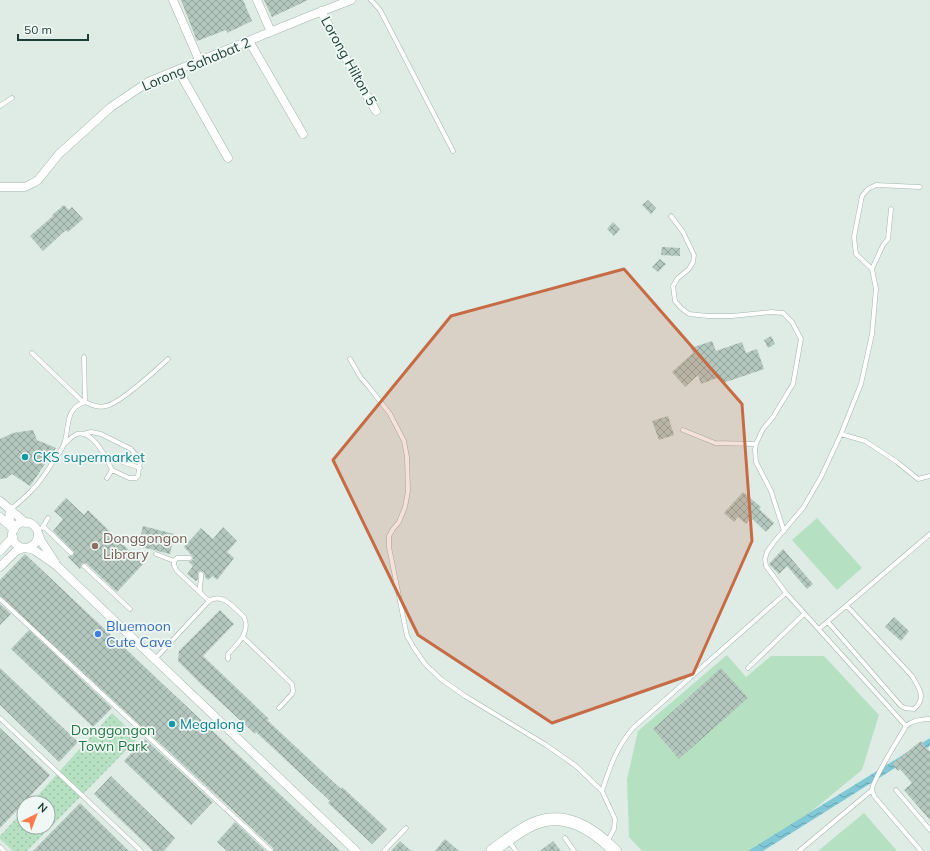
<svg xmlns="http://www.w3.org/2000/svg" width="930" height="851" font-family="Mulish,sans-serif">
	<defs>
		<pattern id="park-dots" width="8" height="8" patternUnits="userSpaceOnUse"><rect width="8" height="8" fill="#b5e0c1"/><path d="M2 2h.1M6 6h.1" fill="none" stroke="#9bc1a6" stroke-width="1.8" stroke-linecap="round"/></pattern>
		<pattern id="water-waves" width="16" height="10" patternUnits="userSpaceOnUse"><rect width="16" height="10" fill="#81c8d7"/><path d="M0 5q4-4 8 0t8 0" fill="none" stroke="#69a4af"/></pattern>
		<pattern id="building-cross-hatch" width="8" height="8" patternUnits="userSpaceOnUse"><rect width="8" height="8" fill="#b4c7bf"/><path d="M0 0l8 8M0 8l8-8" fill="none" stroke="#92a39c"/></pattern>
	</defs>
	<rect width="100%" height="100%" fill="#dfece6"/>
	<path fill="#b5e0c1" d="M 817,518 L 862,568 L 837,590 L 792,540 Z
		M 727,655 L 746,677 L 771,656 L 824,656 L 879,715 L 862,770 L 763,851 L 642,851 L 629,837 L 627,779 L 638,731 Z
		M 864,813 L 897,851 L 818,851 Z"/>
	<path fill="url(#park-dots)" d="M 112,713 L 138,738 L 27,851 L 13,851 L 0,839 L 0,836 L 24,810 L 24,827 L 48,827 L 48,803 L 31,803 Z"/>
	<path fill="url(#water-waves)" d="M 930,738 L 930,746 L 763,851 L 748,851 Z"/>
	<path fill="url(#building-cross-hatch)" d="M 181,0 L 243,0 L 252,21 L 227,33 L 226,30 L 197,41 Z
		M 264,0 L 308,0 L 272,17 Z
		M 648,200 L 656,208 L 651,214 L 642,205 Z
		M 64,205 L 69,210 L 72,207 L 83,219 L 68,232 L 66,230 L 43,251 L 30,236 L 53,216 L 52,215 Z
		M 613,222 L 620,229 L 614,236 L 607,229 Z
		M 662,247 L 680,248 L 680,256 L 661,255 Z
		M 660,259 L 666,264 L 658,272 L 652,267 Z
		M 771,336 L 775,344 L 768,348 L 764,340 Z
		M 712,341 L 716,351 L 742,342 L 746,353 L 757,349 L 764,369 L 723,383 L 717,378 L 701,384 L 698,375 L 685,387 L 672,372 L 693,353 L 691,348 Z
		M 668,416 L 674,435 L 659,440 L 652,421 Z
		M 33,430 L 37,440 L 56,448 L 30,486 L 12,474 L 7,478 L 0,479 L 0,439 L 13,433 Z
		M 743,492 L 761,507 L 759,509 L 774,523 L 766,532 L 751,518 L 746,524 L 738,517 L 734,522 L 724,513 Z
		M 66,498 L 84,515 L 88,510 L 143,564 L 117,592 L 86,563 L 82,563 L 80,569 L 68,557 L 69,556 L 73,556 L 74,552 L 53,531 L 63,519 L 54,511 Z
		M 143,526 L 174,534 L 170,554 L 138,546 Z
		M 223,527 L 237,541 L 227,552 L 234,558 L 217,580 L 213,576 L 208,580 L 205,577 L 204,572 L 201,571 L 198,572 L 198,579 L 196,581 L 187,574 L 193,566 L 189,562 L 193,560 L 193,557 L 184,547 L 201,528 L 213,539 Z
		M 783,549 L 813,584 L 807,589 L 787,566 L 779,574 L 769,564 Z
		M 25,554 L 340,851 L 274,851 L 273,848 L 240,817 L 0,596 L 0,580 Z
		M 0,604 L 11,614 L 0,625 Z
		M 220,610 L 234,624 L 203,656 L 269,719 L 267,720 L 341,789 L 342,787 L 387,829 L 372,844 L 328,803 L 330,801 L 256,732 L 255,734 L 202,685 L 178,661 L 179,651 Z
		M 894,617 L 909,631 L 901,641 L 885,627 Z
		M 29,630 L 112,708 L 93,727 L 11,649 Z
		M 0,668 L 78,742 L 59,762 L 0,705 Z
		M 721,668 L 748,698 L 679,759 L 653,729 Z
		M 0,728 L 50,775 L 0,828 Z
		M 145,739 L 213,802 L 191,825 L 124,761 Z
		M 921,741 L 930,752 L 930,820 L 904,790 L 912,783 L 900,769 L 898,771 L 892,764 Z
		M 111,776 L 175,838 L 164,851 L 153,851 L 94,794 Z
		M 80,803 L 83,806 L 129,851 L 33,851 Z
		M 235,822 L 266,851 L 227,851 L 217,842 Z
		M 445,839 L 459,851 L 435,851 Z
		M 400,841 L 411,851 L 391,851 Z
		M 553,841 L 561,851 L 540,851 Z"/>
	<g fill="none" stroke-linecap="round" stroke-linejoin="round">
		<g stroke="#a1b4ae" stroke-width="5">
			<path id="lane" d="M 371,0 L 380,10 L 453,151
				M 0,106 L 12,98
				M 671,216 L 683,232 L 694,255 L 693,262 L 689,269 L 678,278 L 673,286 L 675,301 L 681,308 L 689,314 L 708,316 L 732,316 L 771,312 L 783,313 L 792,322 L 801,339 L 793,384 L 773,417 L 763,429 L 756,444 L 755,450 L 756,462 L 771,491 L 784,531
				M 872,269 L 883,245 L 888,239 L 891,209
				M 32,353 L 83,402
				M 84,357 L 85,402
				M 350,359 L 361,378 L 369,387 L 390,414 L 404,441 L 407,457 L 408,491 L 405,507 L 399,522 L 393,529 L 389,536 L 389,547 L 407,636 L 414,648 L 425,664 L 442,680 L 465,696 L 546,745 L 576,766 L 602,791 L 615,819 L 614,829 L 607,842
				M 683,430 L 715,443 L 756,444
				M 83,434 L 91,432 L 101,434 L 131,449 L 138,457 L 140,462 L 138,476 L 136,478 L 129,478 L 112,470
				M 841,434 L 865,441 L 897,462 L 918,479 L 930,476
				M 64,444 C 68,441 72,436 77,434 C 93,430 107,459 112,470 L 107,478
				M 106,456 L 140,468
				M 11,509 C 18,503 26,497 32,490 C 41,481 48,470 54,460 C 58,455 62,449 64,444 C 70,427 64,409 85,402 C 92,405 98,408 106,406 C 121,403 155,371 168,359
				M 43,526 L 71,553
				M 42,528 L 48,518
				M 156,554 L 174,561
				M 190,558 L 177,558 L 174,561 L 174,565 L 177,571 L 209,601
				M 84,566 L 130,609
				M 200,591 C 199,585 202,580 201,574
				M 786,593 L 766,566 L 765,559 L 767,552 L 774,542 L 803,508 L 821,477 L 841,434 L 861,384 L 872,334 L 876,289 L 872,269 L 856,254 L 854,237 L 862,196 L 868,189 L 876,185 L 920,187
				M 0,599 L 271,851
				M 828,622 L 901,706 L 905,708 L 914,709 C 927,698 919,688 912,676 L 847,606
				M 819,629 L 930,534
				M 243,637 L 292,684 L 293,691 L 292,694 L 279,708
				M 155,659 L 209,601 C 223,592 234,608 244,617 C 251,633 237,644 228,654 L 228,659
				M 748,668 L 804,614
				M 0,718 L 141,851
				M 896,790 L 930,830
				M 602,791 C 610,767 616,748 633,728 L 786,593 L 906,726
				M 565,838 L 574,851
				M 508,840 L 516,851
				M 0,847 L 4,851
				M 384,851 L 406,828
				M 799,851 L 872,790
				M 921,851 L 874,796 C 874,794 872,792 872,790 C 872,780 900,737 906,726 C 913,720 921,719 930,719"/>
		</g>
		<g stroke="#a1b4ae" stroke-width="9">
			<path id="street" d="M 173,0 L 199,60
				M 257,0 L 271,32
				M 321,11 L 361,86 L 376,111
				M 249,41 L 303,134
				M 178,70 L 228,158
				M 0,187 L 25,187 L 33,183 L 38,180 L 59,154 L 111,107 L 148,82 L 307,17 L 351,0
				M 0,501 L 26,523
				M 11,509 C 7,516 11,524 14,530
				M 0,517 L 12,528
				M12 535a13 13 0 1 1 26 0a13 13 0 1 1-26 0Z
				M 38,533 L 41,541 L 55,562
				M 26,548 L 34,550 L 57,566 L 356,851
				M 0,551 L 13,537
				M 0,567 L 16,551 L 24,548"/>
		</g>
		<g stroke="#9cb9af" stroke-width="13">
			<path id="secondary" d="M 492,851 C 505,842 519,830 533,824 C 565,810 593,829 615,851"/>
		</g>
		<use href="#lane" stroke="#fff" stroke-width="4"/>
		<use href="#street" stroke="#fff" stroke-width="8"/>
		<use href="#secondary" stroke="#fff" stroke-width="12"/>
	</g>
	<path fill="#c76b45" fill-opacity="0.2" stroke="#c76b45" stroke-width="3" stroke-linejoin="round" d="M 624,269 L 742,404 L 752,541 L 693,674 L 552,723 L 418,635 L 333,460 L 451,316 Z"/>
	<g fill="#0f9aa8" stroke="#eff8f4" stroke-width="1.5">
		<circle cx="25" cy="457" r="4"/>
		<circle cx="172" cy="724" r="4"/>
	</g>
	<circle fill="#8d6e63" stroke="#eff8f4" stroke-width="1.5" cx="95" cy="546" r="4"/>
	<circle fill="#3f7fe0" stroke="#eff8f4" stroke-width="1.5" cx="98" cy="634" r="4"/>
	<g text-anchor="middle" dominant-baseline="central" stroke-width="3.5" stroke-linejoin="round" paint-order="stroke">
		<g font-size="14" fill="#1e3d36" stroke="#eff8f4">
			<text transform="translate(349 61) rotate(61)">Lorong Hilton 5</text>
			<text transform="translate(196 64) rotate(-23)">Lorong Sahabat 2</text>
		</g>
		<g font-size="14" fill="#0d838f" stroke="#eff8f4" text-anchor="start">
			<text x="33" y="457">CKS supermarket</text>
			<text x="180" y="724">Megalong</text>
		</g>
		<g font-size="14" fill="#785e54" stroke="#eff8f4" text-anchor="start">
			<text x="103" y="538">Donggongon<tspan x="103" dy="16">Library</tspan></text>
		</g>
		<g font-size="14" fill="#366cbe" stroke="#eff8f4" text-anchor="start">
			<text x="106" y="626">Bluemoon<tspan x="106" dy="16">Cute Cave</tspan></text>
		</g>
		<g font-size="14" fill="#247846" stroke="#eff8f4">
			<text x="113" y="730">Donggongon<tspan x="113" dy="16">Town Park</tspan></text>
		</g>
	</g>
	<g transform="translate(36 815) rotate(42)"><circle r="19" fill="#eff8f4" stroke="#9bada8"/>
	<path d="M0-3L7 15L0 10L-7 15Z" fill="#ff7a4a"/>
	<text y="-6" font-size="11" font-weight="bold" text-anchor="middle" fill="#1e3d36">N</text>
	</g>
	<path d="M18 34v6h70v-6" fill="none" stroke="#1e3d36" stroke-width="2"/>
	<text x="24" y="34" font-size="12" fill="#1e3d36" stroke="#eff8f4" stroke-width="3" paint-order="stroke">50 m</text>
</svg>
